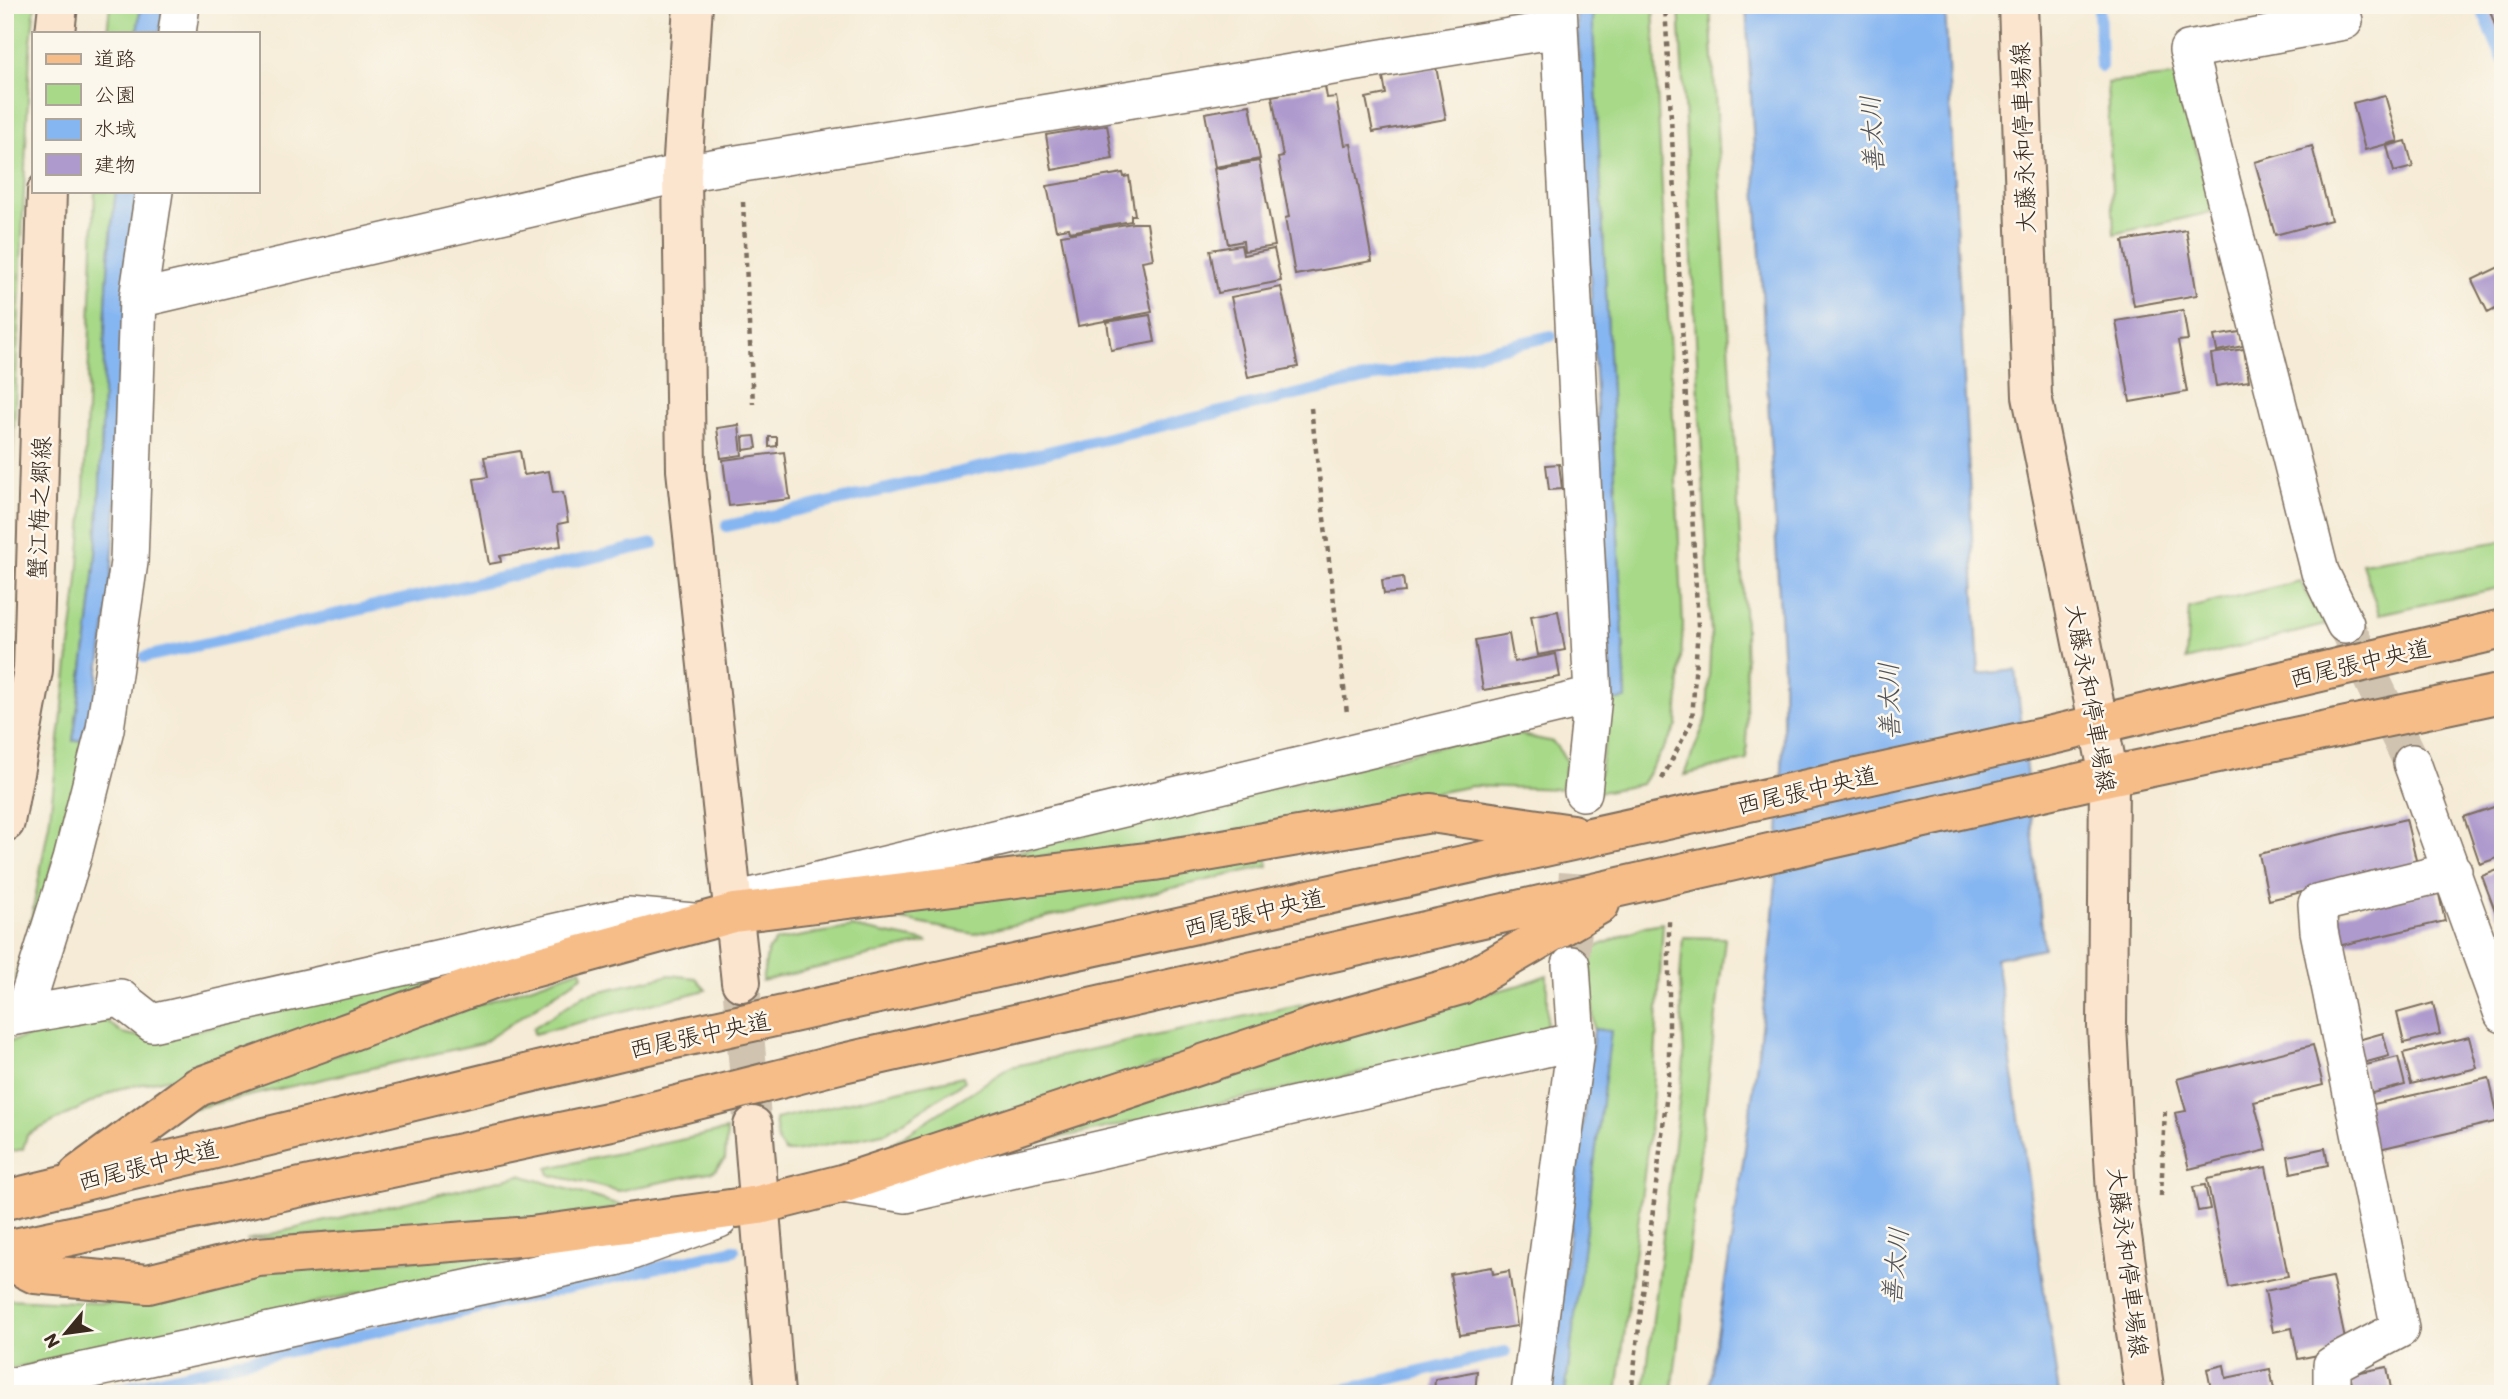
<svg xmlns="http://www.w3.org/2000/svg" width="2508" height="1399" font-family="Itim,'Klee One',sans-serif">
	<rect width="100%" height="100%" fill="#fbf7ec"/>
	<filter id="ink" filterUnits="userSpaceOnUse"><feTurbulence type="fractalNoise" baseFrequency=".0143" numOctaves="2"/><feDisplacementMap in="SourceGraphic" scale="14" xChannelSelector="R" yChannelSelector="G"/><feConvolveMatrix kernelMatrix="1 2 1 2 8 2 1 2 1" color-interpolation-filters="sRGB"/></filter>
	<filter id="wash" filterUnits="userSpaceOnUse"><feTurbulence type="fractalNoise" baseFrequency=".00686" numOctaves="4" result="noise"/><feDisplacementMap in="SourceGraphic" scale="28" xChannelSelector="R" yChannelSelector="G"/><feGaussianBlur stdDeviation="1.57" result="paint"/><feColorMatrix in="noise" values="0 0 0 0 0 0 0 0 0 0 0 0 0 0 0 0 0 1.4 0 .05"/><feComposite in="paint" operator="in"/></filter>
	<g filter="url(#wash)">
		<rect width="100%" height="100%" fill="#f5ebd6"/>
		<path fill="#b7c5de" d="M 2484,5 L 2503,5 L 2503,51 L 2493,30 Z"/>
		<path fill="#a7d988" stroke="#718253" stroke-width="2" d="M 5,5 L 35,5 L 30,52 L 10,519 L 5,519 Z
			M 110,5 L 141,5 L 137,33 L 107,33 Z
			M 1592,5 L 1653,5 L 1683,625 L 1677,726 L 1642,784 L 1596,793 L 1612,701 L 1626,698 Z
			M 1679,5 L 1710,5 L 1745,627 L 1747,760 L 1684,775 L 1707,717 L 1711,634 Z
			M 2179,76 L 2212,212 L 2114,234 L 2107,83 Z
			M 95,191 L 116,191 C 101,302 105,413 98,524 C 94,597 83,668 73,740 L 89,739 L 19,980 L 15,977 L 31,920 L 49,824 L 77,588 L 83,517 Z
			M 2503,541 L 2503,587 L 2379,614 L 2362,563 Z
			M 2300,581 L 2325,625 L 2186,660 L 2189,608 Z
			M 1502,731 L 1553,742 L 1567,761 L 1561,789 L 1472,786 L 1168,844 L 968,864 Z
			M 1267,858 L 1268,866 L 974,934 L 856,911 Z
			M 1663,923 L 1652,1110 L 1617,1394 L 1565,1394 L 1610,1032 L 1594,1029 L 1589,950 L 1645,926 Z
			M 852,927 L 928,942 L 762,981 L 768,950 L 776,941 Z
			M 1683,937 L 1725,938 L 1672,1394 L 1644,1394 L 1684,1060 L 1680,979 Z
			M 473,965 L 474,973 L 191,1074 L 118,1089 L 27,1135 L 23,1149 L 5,1153 L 5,1043 L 101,1016 L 122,1033 L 155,1040 Z
			M 581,969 L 583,975 L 482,1043 L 195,1108 L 197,1103 Z
			M 1451,972 L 891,1149 L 891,1144 L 1010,1067 Z
			M 670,975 L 696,978 L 706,990 L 534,1034 L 533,1028 L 584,995 Z
			M 1547,975 L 1547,1023 L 1538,1035 L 1021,1146 L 1327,1035 L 1520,985 Z
			M 963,1076 L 965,1081 L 887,1132 L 795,1152 L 785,1152 L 778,1143 L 775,1119 Z
			M 727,1130 L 725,1159 L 714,1171 L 619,1191 L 550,1175 L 548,1168 Z
			M 520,1175 L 627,1207 L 509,1223 L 246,1240 Z
			M 563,1249 L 5,1370 L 5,1299 L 124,1304 L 252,1271 Z"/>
		<path fill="#86b6f1" stroke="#607088" stroke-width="2" d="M 141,5 L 164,5 L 160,33 L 137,33 Z
			M 1576,5 L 1592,5 L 1626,699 L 1612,701 Z
			M 1746,5 L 1945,5 L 1979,674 L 2016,670 L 2044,948 L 1996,958 L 2059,1394 L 1708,1394 C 1744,1153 1787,913 1783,669 Z
			M 116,191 L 140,191 L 109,605 L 89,739 L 73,741 C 83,669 94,597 98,525 C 105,413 101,302 116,191 Z
			M 1594,1029 L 1611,1031 L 1565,1394 L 1550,1394 Z"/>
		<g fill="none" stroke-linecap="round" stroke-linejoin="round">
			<path stroke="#86b6f1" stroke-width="12" d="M 2099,5 L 2101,66
				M 2480,5 L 2503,59
				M 727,526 L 1551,336
				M 145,657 L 653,544
				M 98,1394 L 734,1250
				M 1326,1394 L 1505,1352"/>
		</g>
		<g id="blocks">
			<path fill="#ae9acd" d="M 550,5 L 576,5 L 576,6 L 551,12 Z
				M 2488,5 L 2503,5 L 2503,29 L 2497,31 Z
				M 1436,67 L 1446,119 L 1373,132 L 1366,98 L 1386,94 L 1383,77 Z
				M 1325,86 L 1327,98 L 1336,97 L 1345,145 L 1351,144 L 1372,261 L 1295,275 L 1285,218 L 1289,217 L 1278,158 L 1283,157 L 1272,96 Z
				M 2385,95 L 2398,141 L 2365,150 L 2353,103 Z
				M 1250,105 L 1260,159 L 1215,167 L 1205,113 Z
				M 1107,125 L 1113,159 L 1052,170 L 1046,135 Z
				M 2406,141 L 2413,167 L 2394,172 L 2387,146 Z
				M 2312,146 L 2331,220 L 2275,235 L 2255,162 Z
				M 1259,161 L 1275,246 L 1244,251 L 1243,241 L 1228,244 L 1214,169 Z
				M 1123,173 L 1124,177 L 1129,176 L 1135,215 L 1131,215 L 1131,221 L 1070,232 L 1069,228 L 1056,230 L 1047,186 Z
				M 1133,223 L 1147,223 L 1153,259 L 1142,261 L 1152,312 L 1078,326 L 1061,235 Z
				M 2186,230 L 2197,295 L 2134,306 L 2123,241 Z
				M 1241,245 L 1243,255 L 1274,249 L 1281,281 L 1218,293 L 1210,250 Z
				M 2503,265 L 2503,305 L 2488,313 L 2472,280 Z
				M 1281,287 L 1298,367 L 1248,377 L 1231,297 Z
				M 2183,310 L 2188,340 L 2178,341 L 2187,392 L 2130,402 L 2116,321 Z
				M 1150,315 L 1155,342 L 1111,350 L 1107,322 Z
				M 2240,332 L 2243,346 L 2217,351 L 2214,336 Z
				M 2244,349 L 2249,381 L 2216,386 L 2211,354 Z
				M 739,425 L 742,455 L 721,458 L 717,428 Z
				M 755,436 L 757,448 L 744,450 L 743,437 Z
				M 769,437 L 777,437 L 777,446 L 769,447 Z
				M 520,451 L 524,475 L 549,471 L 553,493 L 563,492 L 568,522 L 558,524 L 561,546 L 500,556 L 501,562 L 489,564 L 474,479 L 488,477 L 484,457 Z
				M 784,452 L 790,499 L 729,506 L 723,460 Z
				M 1559,464 L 1562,489 L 1549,490 L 1546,465 Z
				M 1403,577 L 1405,592 L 1384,594 L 1382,580 Z
				M 1558,611 L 1565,650 L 1538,655 L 1531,616 Z
				M 1509,634 L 1514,662 L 1556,654 L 1560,677 L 1483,690 L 1475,640 Z
				M 2503,804 L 2503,856 L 2480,864 L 2464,817 Z
				M 2406,819 L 2417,864 L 2269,900 L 2259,854 Z
				M 2503,868 L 2503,914 L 2497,916 L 2482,876 Z
				M 2438,890 L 2445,921 L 2338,946 L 2331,916 Z
				M 2433,1003 L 2440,1034 L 2404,1043 L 2397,1013 Z
				M 2383,1033 L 2389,1056 L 2356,1065 L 2351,1042 Z
				M 2469,1037 L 2477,1068 L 2411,1084 L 2403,1053 Z
				M 2313,1045 L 2323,1085 L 2254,1102 L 2267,1150 L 2189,1169 L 2175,1113 L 2186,1111 L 2177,1079 Z
				M 2398,1057 L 2405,1085 L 2368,1094 L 2362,1066 Z
				M 2489,1078 L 2499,1121 L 2375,1150 L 2365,1106 Z
				M 2325,1148 L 2328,1165 L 2291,1173 L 2288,1156 Z
				M 2266,1167 L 2288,1276 L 2229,1288 L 2207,1179 Z
				M 2205,1185 L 2210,1209 L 2198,1211 L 2193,1187 Z
				M 1492,1267 L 1493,1274 L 1509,1271 L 1517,1326 L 1460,1335 L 1450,1274 Z
				M 2332,1277 L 2347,1349 L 2298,1359 L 2292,1328 L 2273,1332 L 2265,1291 Z
				M 2224,1365 L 2226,1378 L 2270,1369 L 2275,1394 L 2212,1394 L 2207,1369 Z
				M 2387,1367 L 2392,1394 L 2354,1394 L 2350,1374 Z
				M 1477,1371 L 1475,1394 L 1434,1394 L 1435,1379 Z"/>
		</g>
	</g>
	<g filter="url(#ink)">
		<use href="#blocks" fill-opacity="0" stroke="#7c6e5e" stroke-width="2"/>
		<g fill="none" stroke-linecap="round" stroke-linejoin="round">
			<path stroke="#d0c4b1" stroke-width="37" stroke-dasharray="37 18" stroke-linecap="butt" d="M 2345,624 L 2412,763
				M 1571,965 L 1583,792"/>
			<path stroke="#d0c4b1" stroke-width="38" stroke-dasharray="38 19" stroke-linecap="butt" d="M 741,982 L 752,1119"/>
			<g stroke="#7c6e5e" stroke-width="40">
				<path id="street" d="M 2339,5 L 2344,21 L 2188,50 L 2320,572 L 2345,624
					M 177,33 L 181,5
					M 138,299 L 682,173 L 1559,29
					M 2412,763 L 2503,1014
					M 1583,792 L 1593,696
					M 751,897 L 1593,696 L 1558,5
					M 23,1015 L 72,859 L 105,729 L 129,562 L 138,299 L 154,191
					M 5,1018 L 120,998 L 152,1023 L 628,916 L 693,922
					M 842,1184 L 906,1194 L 1576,1041
					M 5,1388 L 615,1257 L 719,1219
					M 1530,1394 L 1576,1041 L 1571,965
					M 2332,1394 L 2332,1365 L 2400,1329 L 2319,931 L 2317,904 L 2453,871"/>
			</g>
			<g stroke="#7c6e5e" stroke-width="42">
				<path id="secondary" d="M 693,5 L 682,173 L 686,470 L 741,982
					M 2018,5 L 2032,396 L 2109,776 L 2107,1026 L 2116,1195 L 2145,1394
					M 55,33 L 58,5
					M 5,822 L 33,670 L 47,191
					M 753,1126 L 775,1394"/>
			</g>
			<g stroke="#7c6e5e" stroke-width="42">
				<path id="primary" d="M 78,1175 L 198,1087 L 500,977 L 734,913 L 1154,861 L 1431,813 L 1572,834
					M 5,1200 L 620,1051 L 2048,736 L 2503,629
					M 5,1250 L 626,1118 L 843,1063 L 2109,776 L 2503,693
					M 5,1259 L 35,1274 L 148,1284 L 258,1257 L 531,1236 L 759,1205 L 842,1184 L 1320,1025 L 1461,985 L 1600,904"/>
			</g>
			<path stroke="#7c6e5e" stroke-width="4.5" stroke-dasharray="5 5" stroke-linecap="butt" d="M 743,202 L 753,404
				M 1311,408 L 1347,713
				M 1662,779 L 1692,721 L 1698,626 L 1665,5
				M 2161,1196 L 2165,1109
				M 1631,1394 L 1669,1076 L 1669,917"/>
			<use href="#street" stroke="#fff" stroke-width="37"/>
			<use href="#secondary" stroke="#fce5cf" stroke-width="38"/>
			<use href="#primary" stroke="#f7bd88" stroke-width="38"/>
		</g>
	</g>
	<g text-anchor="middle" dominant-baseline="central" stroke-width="5" stroke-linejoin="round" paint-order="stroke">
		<g font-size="24" fill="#3b2a1e" stroke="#fbf7ec">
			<text transform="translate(2023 138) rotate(-92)">大藤永和停車場線</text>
			<text transform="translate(39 508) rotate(-88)">蟹江梅之郷線</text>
			<text transform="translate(2360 663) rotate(-13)">西尾張中央道</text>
			<text transform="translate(2091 698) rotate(80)">大藤永和停車場線</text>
			<text transform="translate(1807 790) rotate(-13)">西尾張中央道</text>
			<text transform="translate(1254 913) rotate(-13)">西尾張中央道</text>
			<text transform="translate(700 1035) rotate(-12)">西尾張中央道</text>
			<text transform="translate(148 1165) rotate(-14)">西尾張中央道</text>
			<text transform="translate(2128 1262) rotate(83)">大藤永和停車場線</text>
		</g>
		<g font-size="26" font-style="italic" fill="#52545d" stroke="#fbf7ec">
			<text transform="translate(1872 134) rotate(-93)">善太川</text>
			<text transform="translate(1889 701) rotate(-91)">善太川</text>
			<text transform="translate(1895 1266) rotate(-84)">善太川</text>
		</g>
	</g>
	<rect width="2508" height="1399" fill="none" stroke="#fbf7ec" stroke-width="28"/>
	<rect x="32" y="32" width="228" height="161" fill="#fbf7ec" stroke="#aea59a" stroke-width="2"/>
	<rect x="46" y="54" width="35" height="10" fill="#f7bd88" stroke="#aea59a" stroke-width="2"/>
	<text x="94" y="66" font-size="21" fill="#3b2a1e">道路</text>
	<rect x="46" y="84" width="35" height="21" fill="#a7d988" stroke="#aea59a" stroke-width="2"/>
	<text x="94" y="102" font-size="21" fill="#3b2a1e">公園</text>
	<rect x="46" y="119" width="35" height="21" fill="#86b6f1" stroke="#aea59a" stroke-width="2"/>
	<text x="94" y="136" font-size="21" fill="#3b2a1e">水域</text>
	<rect x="46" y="154" width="35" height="21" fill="#ae9acd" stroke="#aea59a" stroke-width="2"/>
	<text x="94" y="172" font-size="21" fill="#3b2a1e">建物</text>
	<g transform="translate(66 1333) rotate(241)" stroke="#fbf7ec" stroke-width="5" paint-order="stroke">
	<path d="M0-5L12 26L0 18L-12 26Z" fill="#3b2a1e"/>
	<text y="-10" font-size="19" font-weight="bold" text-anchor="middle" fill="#3b2a1e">N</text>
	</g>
</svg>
